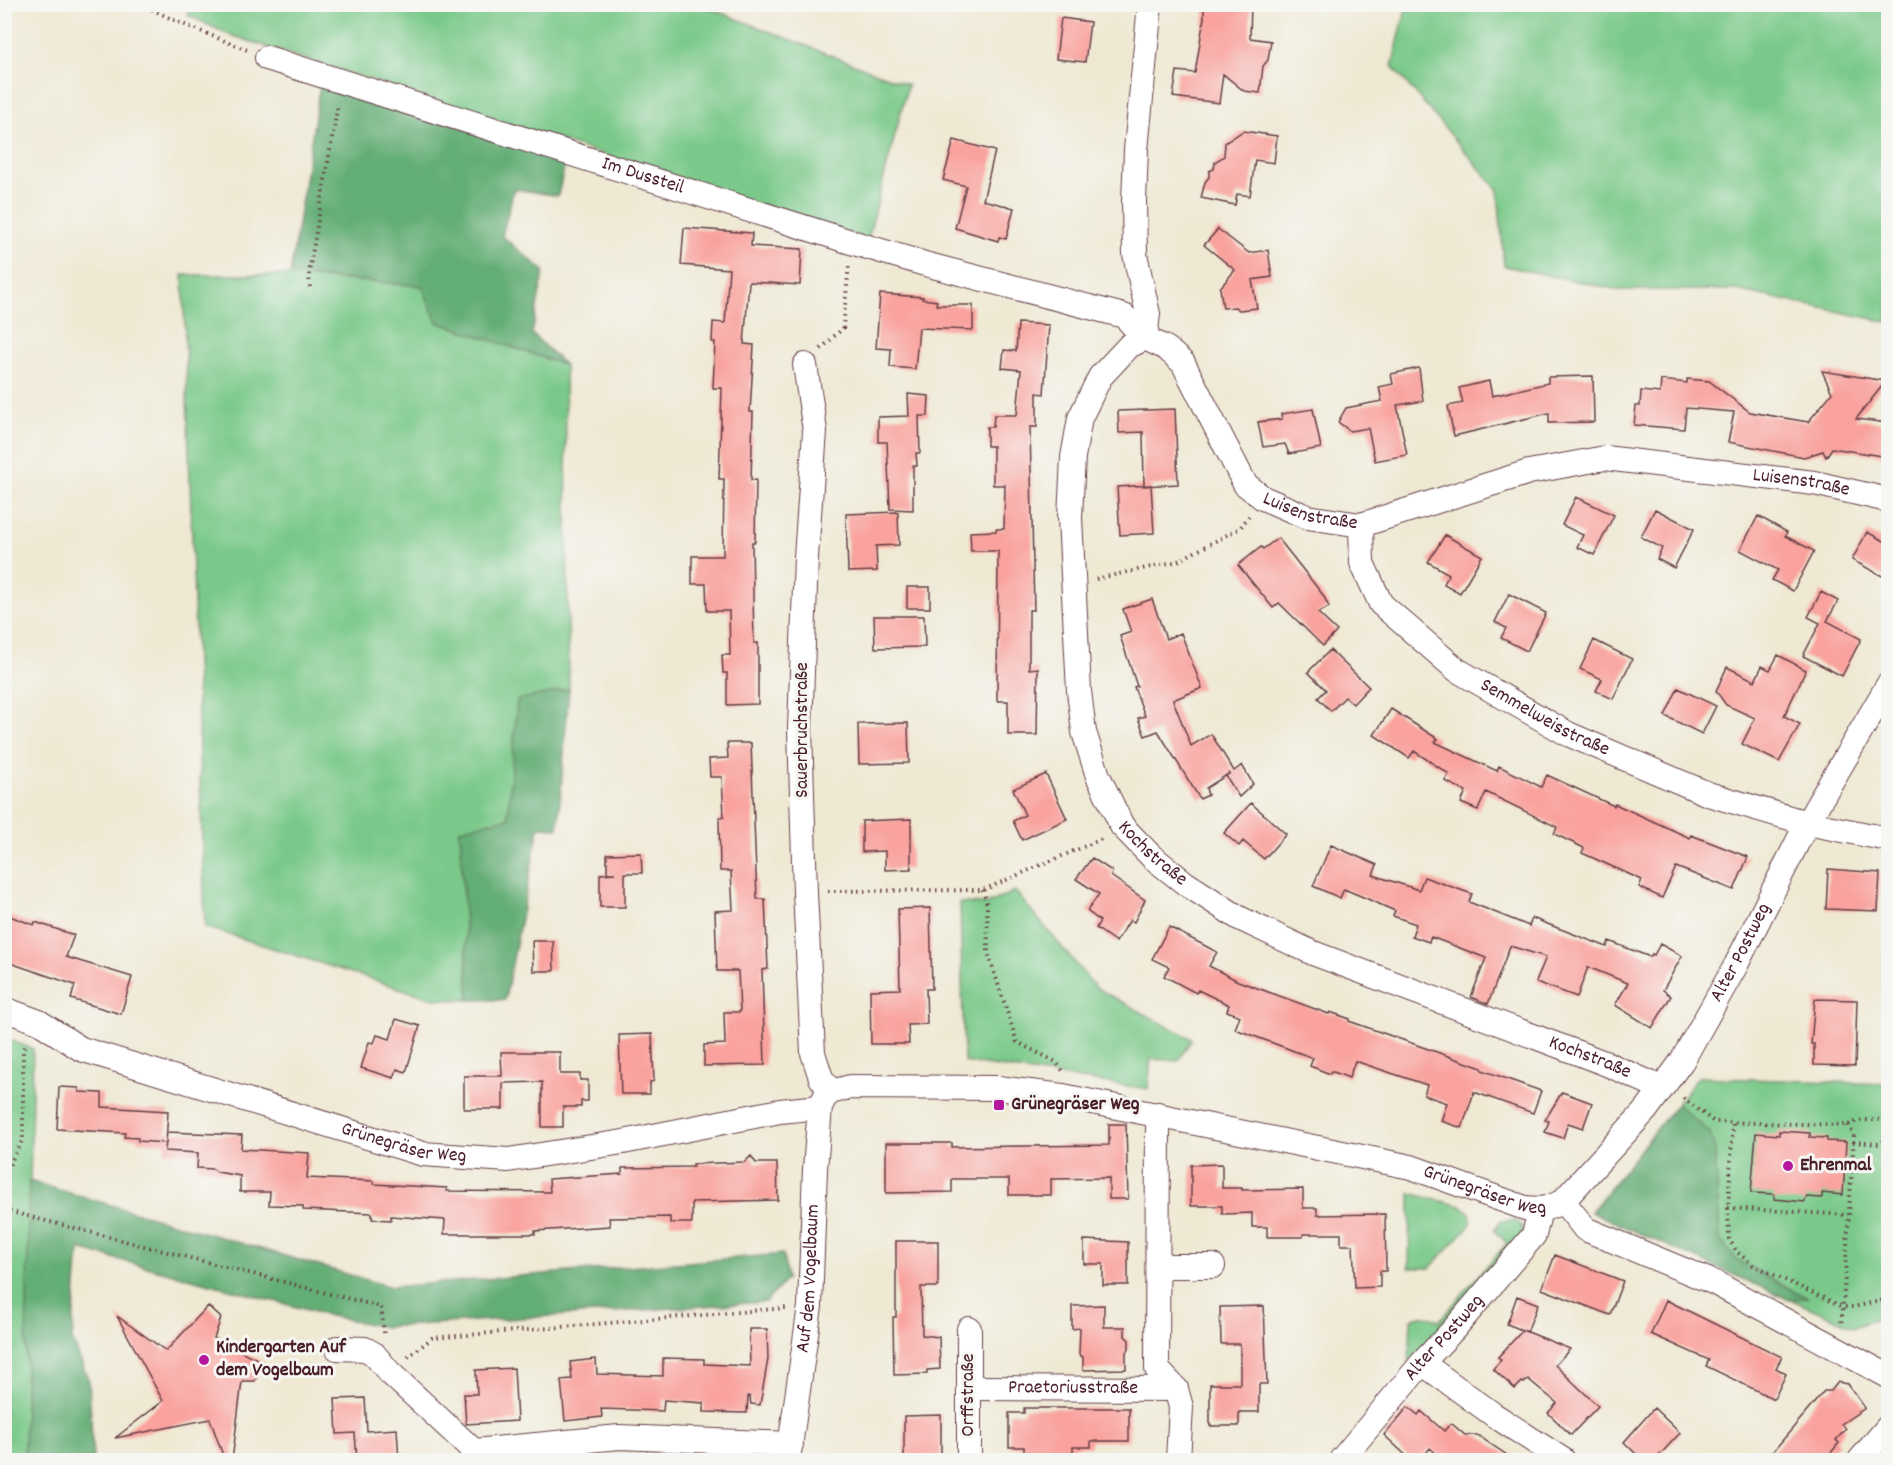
<svg xmlns="http://www.w3.org/2000/svg" width="1893" height="1465" font-family="Dekko,sans-serif">
	<rect width="100%" height="100%" fill="#f6f6f2"/>
	<filter id="ink" filterUnits="userSpaceOnUse"><feTurbulence type="fractalNoise" baseFrequency=".0167" numOctaves="2"/><feDisplacementMap in="SourceGraphic" scale="12" xChannelSelector="R" yChannelSelector="G"/><feConvolveMatrix kernelMatrix="1 2 1 2 8 2 1 2 1" color-interpolation-filters="sRGB"/></filter>
	<filter id="wash" filterUnits="userSpaceOnUse"><feTurbulence type="fractalNoise" baseFrequency=".008" numOctaves="4" result="noise"/><feDisplacementMap in="SourceGraphic" scale="24" xChannelSelector="R" yChannelSelector="G"/><feGaussianBlur stdDeviation="1.35" result="paint"/><feColorMatrix in="noise" values="0 0 0 0 0 0 0 0 0 0 0 0 0 0 0 0 0 1.4 0 .05"/><feComposite in="paint" operator="in"/></filter>
	<g filter="url(#wash)">
		<rect width="100%" height="100%" fill="#efe9d4"/>
		<path fill="#7ac98a" stroke="#62745a" stroke-width="1.5" d="M 187,5 L 701,5 L 908,85 L 868,239 L 227,34 L 188,15 Z
			M 1407,5 L 1888,5 L 1888,322 L 1736,290 L 1619,290 L 1504,266 L 1498,190 L 1392,66 Z
			M 183,275 L 290,275 L 423,286 L 437,322 L 565,365 L 569,689 L 517,700 L 508,818 L 460,829 L 469,1000 L 434,999 L 205,927 Z
			M 1015,891 L 1096,988 L 1192,1039 L 1178,1061 L 1151,1059 L 1148,1089 L 964,1062 L 960,903 L 987,904 Z
			M 4,1038 L 33,1049 L 24,1460 L 4,1460 Z
			M 1698,1077 L 1888,1084 L 1888,1315 L 1854,1327 L 1591,1212 Z
			M 1410,1193 L 1461,1206 L 1470,1213 L 1471,1224 L 1430,1268 L 1409,1268 Z
			M 1515,1220 L 1521,1225 L 1523,1238 L 1409,1363 L 1411,1319 C 1423,1314 1427,1315 1439,1321 L 1507,1243 L 1494,1231 L 1501,1221 Z"/>
		<path fill="#63ad76" stroke="#566650" stroke-width="1.5" d="M 320,84 L 566,158 L 558,196 L 514,189 L 502,236 L 544,271 L 532,334 L 565,365 L 437,322 L 422,286 L 290,275 Z
			M 569,689 L 558,828 L 539,827 L 505,1000 L 469,1000 L 460,829 L 508,818 L 517,700 Z
			M 1677,1104 L 1710,1133 L 1715,1150 L 1720,1240 L 1737,1260 L 1807,1298 L 1788,1299 L 1591,1212 Z
			M 29,1181 L 391,1287 L 783,1254 L 787,1279 L 766,1302 L 384,1327 L 330,1316 L 79,1249 L 72,1339 L 89,1381 L 93,1460 L 24,1460 Z"/>
		<g id="blocks">
			<path fill="#f9a29e" d="M 1204,4 L 1251,4 L 1250,38 L 1271,41 L 1268,60 L 1263,66 L 1260,93 L 1244,91 L 1223,74 L 1219,103 L 1173,97 L 1177,71 L 1195,73 L 1204,18 Z
				M 1061,18 L 1090,22 L 1085,62 L 1056,59 Z
				M 1243,131 L 1277,136 L 1274,163 L 1255,160 L 1250,196 L 1237,194 L 1235,205 L 1201,198 L 1205,182 L 1209,177 L 1209,171 L 1214,169 L 1215,162 L 1224,156 L 1225,143 Z
				M 954,140 L 995,151 L 983,200 L 1014,208 L 1006,239 L 999,237 L 998,241 L 955,228 L 966,186 L 943,180 Z
				M 684,228 L 752,233 L 751,246 L 802,249 L 800,285 L 749,282 L 744,344 L 754,345 L 750,412 L 753,412 L 751,480 L 756,480 L 755,542 L 752,542 L 754,643 L 758,643 L 758,704 L 727,705 L 727,673 L 723,673 L 722,655 L 730,655 L 729,611 L 707,611 L 706,584 L 692,584 L 692,556 L 723,556 L 724,479 L 719,479 L 722,388 L 713,388 L 715,342 L 712,342 L 713,322 L 725,323 L 729,269 L 681,265 Z
				M 1218,229 L 1249,253 L 1268,250 L 1272,277 L 1252,280 L 1257,308 L 1239,310 L 1235,307 L 1223,308 L 1220,288 L 1235,270 L 1204,245 Z
				M 880,294 L 923,297 L 922,299 L 937,301 L 936,305 L 973,305 L 973,330 L 919,328 L 915,369 L 890,367 L 891,349 L 876,348 Z
				M 1018,323 L 1049,325 L 1044,394 L 1037,393 L 1037,427 L 1030,427 L 1034,610 L 1029,610 L 1029,669 L 1038,668 L 1037,735 L 1008,735 L 1008,701 L 997,701 L 998,551 L 971,551 L 970,532 L 996,531 L 996,529 L 1004,529 L 1005,485 L 993,485 L 993,446 L 987,446 L 987,427 L 993,427 L 994,415 L 1017,415 L 1021,370 L 1002,368 L 1004,350 L 1016,351 Z
				M 1419,368 L 1423,401 L 1397,405 L 1407,455 L 1375,461 L 1368,428 L 1350,431 L 1338,422 L 1346,408 L 1382,401 L 1379,387 L 1393,384 L 1391,374 Z
				M 1822,371 L 1886,381 L 1856,419 L 1888,423 L 1888,457 L 1832,448 L 1826,457 L 1823,451 L 1804,457 L 1728,442 L 1734,412 L 1686,408 L 1684,429 L 1634,425 L 1636,406 L 1640,406 L 1641,391 L 1660,393 L 1661,380 L 1687,383 L 1687,379 L 1709,381 L 1750,412 L 1808,422 L 1832,393 Z
				M 1593,376 L 1594,422 L 1549,423 L 1549,413 L 1454,436 L 1448,406 L 1463,403 L 1459,388 L 1489,381 L 1492,396 L 1548,383 L 1548,377 Z
				M 908,394 L 929,396 L 928,416 L 919,416 L 920,453 L 916,453 L 917,466 L 913,466 L 913,510 L 890,509 L 887,442 L 878,442 L 878,417 L 909,416 Z
				M 1175,409 L 1178,484 L 1144,486 L 1143,432 L 1119,433 L 1118,411 Z
				M 1313,409 L 1321,448 L 1289,454 L 1285,444 L 1263,447 L 1258,422 L 1282,419 L 1281,414 Z
				M 1151,485 L 1154,533 L 1120,535 L 1117,487 Z
				M 1576,497 L 1614,515 L 1594,555 L 1577,547 L 1583,535 L 1562,525 Z
				M 1655,509 L 1694,529 L 1674,568 L 1657,559 L 1662,548 L 1641,537 Z
				M 898,512 L 899,545 L 876,546 L 877,571 L 848,572 L 846,514 Z
				M 1758,516 L 1787,532 L 1785,536 L 1814,551 L 1793,591 L 1772,580 L 1778,570 L 1740,550 Z
				M 1867,532 L 1888,543 L 1888,579 L 1852,560 Z
				M 1445,535 L 1482,556 L 1460,593 L 1444,584 L 1449,574 L 1428,562 Z
				M 1278,538 L 1323,595 L 1329,607 L 1318,613 L 1337,631 L 1323,646 L 1279,603 L 1273,608 L 1238,565 L 1261,547 L 1263,549 Z
				M 907,587 L 930,587 L 930,608 L 907,608 Z
				M 1821,592 L 1838,601 L 1827,621 L 1861,639 L 1842,676 L 1803,656 L 1820,623 L 1808,617 Z
				M 1509,594 L 1546,613 L 1527,651 L 1501,638 L 1506,628 L 1495,622 Z
				M 1152,599 L 1166,639 L 1181,633 L 1202,688 L 1173,700 L 1191,746 L 1211,734 L 1234,771 L 1242,765 L 1253,784 L 1239,797 L 1226,776 L 1230,773 L 1206,788 L 1208,795 L 1200,799 L 1158,731 L 1145,736 L 1138,718 L 1145,716 L 1134,687 L 1137,686 L 1120,636 L 1131,632 L 1123,609 Z
				M 874,616 L 924,616 L 925,647 L 875,648 Z
				M 1594,640 L 1632,659 L 1613,699 L 1596,691 L 1602,679 L 1580,669 Z
				M 1330,650 L 1369,687 L 1353,704 L 1345,697 L 1331,711 L 1318,698 L 1326,690 L 1308,672 Z
				M 1778,655 L 1806,670 L 1784,716 L 1800,724 L 1779,762 L 1742,744 L 1755,718 L 1726,705 L 1716,691 L 1727,667 L 1755,681 L 1762,666 L 1770,670 Z
				M 1678,688 L 1716,706 L 1702,734 L 1665,716 Z
				M 1391,709 L 1438,739 L 1435,742 L 1497,771 L 1499,766 L 1541,787 L 1547,775 L 1614,806 L 1615,804 L 1690,838 L 1691,835 L 1748,857 L 1734,890 L 1676,867 L 1662,898 L 1639,887 L 1642,880 L 1582,853 L 1584,848 L 1554,834 L 1557,827 L 1486,792 L 1478,810 L 1461,803 L 1466,791 L 1445,781 L 1449,774 L 1414,751 L 1409,758 L 1374,735 Z
				M 908,723 L 909,763 L 859,764 L 858,724 Z
				M 727,743 L 751,743 L 757,899 L 765,899 L 768,969 L 762,970 L 765,1065 L 704,1066 L 704,1045 L 725,1044 L 724,1012 L 740,1012 L 738,971 L 717,971 L 715,911 L 733,910 L 731,871 L 720,871 L 719,817 L 724,817 L 722,777 L 710,777 L 709,759 L 728,758 Z
				M 1046,774 L 1067,819 L 1022,840 L 1013,821 L 1025,815 L 1013,789 Z
				M 1251,803 L 1286,834 L 1264,859 L 1243,841 L 1239,846 L 1224,833 Z
				M 911,819 L 911,869 L 885,870 L 885,851 L 862,852 L 862,821 Z
				M 1331,845 L 1377,865 L 1373,875 L 1419,890 L 1424,877 L 1472,894 L 1469,902 L 1529,926 L 1532,918 L 1607,947 L 1609,941 L 1650,957 L 1652,954 L 1654,955 L 1660,944 L 1682,956 L 1663,990 L 1671,996 L 1652,1028 L 1615,1005 L 1628,983 L 1588,967 L 1577,997 L 1536,982 L 1546,957 L 1510,946 L 1488,1004 L 1471,997 L 1486,958 L 1431,937 L 1429,942 L 1412,936 L 1416,924 L 1393,916 L 1395,911 L 1363,897 L 1344,889 L 1340,898 L 1313,886 Z
				M 641,853 L 642,873 L 625,873 L 625,907 L 600,907 L 600,874 L 615,873 L 607,873 L 607,854 Z
				M 1092,858 L 1112,871 L 1111,876 L 1145,900 L 1134,922 L 1130,920 L 1116,942 L 1096,928 L 1100,921 L 1087,911 L 1099,894 L 1076,879 Z
				M 1828,869 L 1880,873 L 1878,911 L 1826,909 Z
				M 930,908 L 932,989 L 926,989 L 927,1024 L 908,1025 L 909,1044 L 871,1044 L 870,990 L 900,989 L 898,909 Z
				M 4,914 L 34,925 L 35,922 L 74,935 L 66,957 L 132,977 L 121,1014 L 71,999 L 75,985 L 4,961 Z
				M 1169,927 L 1217,952 L 1209,966 L 1238,981 L 1329,1014 L 1330,1012 L 1350,1019 L 1349,1021 L 1482,1068 L 1482,1070 L 1541,1091 L 1533,1113 L 1474,1092 L 1462,1128 L 1441,1121 L 1447,1103 L 1424,1095 L 1427,1085 L 1355,1061 L 1349,1078 L 1331,1071 L 1330,1074 L 1310,1066 L 1313,1058 L 1235,1029 L 1240,1016 L 1227,1011 L 1229,1005 L 1198,990 L 1196,993 L 1164,976 L 1169,967 L 1152,959 Z
				M 532,941 L 553,941 L 554,971 L 533,971 Z
				M 1815,999 L 1857,1000 L 1855,1066 L 1814,1065 L 1814,1044 L 1811,1044 Z
				M 396,1019 L 420,1026 L 406,1072 L 397,1069 L 394,1078 L 361,1068 L 369,1042 L 374,1043 L 377,1035 L 390,1039 Z
				M 652,1034 L 654,1081 L 650,1082 L 650,1094 L 621,1094 L 619,1035 Z
				M 501,1052 L 560,1052 L 560,1074 L 580,1074 L 580,1080 L 588,1080 L 588,1101 L 581,1101 L 581,1107 L 563,1107 L 563,1127 L 542,1127 L 542,1082 L 503,1083 L 503,1109 L 464,1109 L 464,1076 L 502,1076 Z
				M 59,1087 L 79,1088 L 79,1092 L 102,1093 L 102,1107 L 168,1111 L 166,1143 L 138,1141 L 138,1138 L 124,1137 L 125,1133 L 57,1129 Z
				M 1562,1092 L 1592,1103 L 1583,1128 L 1568,1123 L 1563,1138 L 1545,1132 L 1549,1121 L 1545,1120 Z
				M 1109,1124 L 1126,1124 L 1128,1199 L 1109,1199 L 1109,1178 L 1051,1179 L 1051,1195 L 1009,1195 L 1009,1179 L 952,1179 L 952,1192 L 886,1193 L 886,1143 L 952,1143 L 952,1147 L 1109,1145 Z
				M 1779,1131 L 1810,1133 L 1810,1137 L 1827,1138 L 1827,1141 L 1846,1142 L 1843,1195 L 1822,1193 L 1822,1198 L 1806,1197 L 1805,1202 L 1774,1199 L 1774,1194 L 1751,1193 L 1756,1133 L 1779,1135 Z
				M 167,1132 L 242,1135 L 241,1149 L 309,1153 L 307,1178 L 374,1181 L 374,1184 L 447,1188 L 447,1191 L 550,1192 L 549,1179 L 622,1174 L 622,1168 L 693,1167 L 693,1164 L 745,1162 L 751,1156 L 756,1163 L 777,1163 L 778,1200 L 692,1202 L 692,1223 L 670,1223 L 670,1217 L 609,1218 L 610,1226 L 535,1231 L 535,1234 L 444,1234 L 445,1220 L 391,1216 L 391,1220 L 372,1219 L 372,1213 L 303,1210 L 303,1206 L 269,1205 L 270,1192 L 240,1192 L 240,1176 L 217,1172 L 213,1169 L 197,1168 L 198,1153 L 165,1151 Z
				M 1222,1164 L 1222,1188 L 1242,1188 L 1242,1190 L 1303,1189 L 1303,1208 L 1317,1208 L 1317,1215 L 1385,1214 L 1386,1271 L 1380,1271 L 1380,1287 L 1355,1288 L 1353,1245 L 1341,1245 L 1341,1234 L 1303,1234 L 1303,1237 L 1267,1237 L 1267,1227 L 1252,1227 L 1252,1213 L 1222,1214 L 1222,1206 L 1191,1206 L 1191,1165 Z
				M 1084,1240 L 1128,1242 L 1128,1285 L 1103,1285 L 1103,1264 L 1084,1264 Z
				M 896,1241 L 938,1241 L 938,1287 L 921,1287 L 922,1335 L 939,1337 L 940,1369 L 927,1370 L 927,1374 L 894,1375 L 893,1317 L 896,1317 Z
				M 1555,1255 L 1623,1281 L 1610,1315 L 1542,1289 Z
				M 1517,1296 L 1538,1304 L 1527,1332 L 1507,1324 Z
				M 1666,1300 L 1782,1357 L 1776,1368 L 1786,1374 L 1774,1399 L 1706,1366 L 1709,1360 L 1651,1334 Z
				M 1104,1305 L 1104,1327 L 1125,1327 L 1125,1336 L 1129,1340 L 1129,1349 L 1126,1352 L 1126,1369 L 1083,1370 L 1083,1357 L 1079,1355 L 1080,1328 L 1072,1329 L 1072,1306 Z
				M 208,1306 L 221,1318 L 214,1338 L 263,1362 L 255,1381 L 242,1381 L 232,1461 L 225,1461 L 210,1419 L 115,1438 L 163,1401 L 117,1316 L 166,1351 Z
				M 1264,1306 L 1267,1384 L 1259,1384 L 1259,1412 L 1239,1412 L 1239,1426 L 1210,1426 L 1210,1384 L 1240,1384 L 1240,1344 L 1221,1344 L 1220,1307 Z
				M 749,1329 L 767,1329 L 768,1359 L 760,1405 L 751,1404 L 750,1397 L 748,1396 L 747,1413 L 704,1412 L 704,1403 L 664,1400 L 663,1411 L 601,1409 L 602,1417 L 565,1421 L 561,1380 L 572,1379 L 570,1362 L 596,1359 L 597,1374 L 663,1376 L 663,1358 L 704,1359 L 704,1364 L 750,1366 Z
				M 1523,1330 L 1570,1349 L 1555,1365 L 1598,1406 L 1571,1435 L 1548,1413 L 1557,1403 L 1528,1379 L 1524,1383 L 1522,1382 L 1515,1389 L 1493,1369 L 1501,1360 L 1498,1357 Z
				M 514,1368 L 517,1421 L 466,1424 L 464,1394 L 477,1394 L 476,1370 Z
				M 1838,1382 L 1848,1384 L 1865,1408 L 1841,1424 L 1846,1429 L 1836,1440 L 1839,1443 L 1824,1461 L 1765,1461 L 1820,1396 L 1824,1391 L 1831,1391 Z
				M 365,1398 L 367,1431 L 397,1429 L 399,1461 L 357,1461 L 355,1433 L 337,1434 L 335,1399 Z
				M 1408,1407 L 1418,1415 L 1421,1411 L 1444,1431 L 1451,1423 L 1465,1435 L 1477,1435 L 1516,1461 L 1444,1461 L 1430,1448 L 1420,1461 L 1412,1461 L 1384,1435 Z
				M 1024,1408 L 1129,1408 L 1129,1441 L 1091,1441 L 1091,1447 L 1073,1447 L 1073,1458 L 1024,1460 L 1024,1447 L 1009,1447 L 1009,1413 L 1024,1413 Z
				M 1654,1408 L 1680,1433 L 1654,1461 L 1643,1461 L 1624,1442 Z
				M 941,1415 L 941,1458 L 904,1458 L 904,1416 Z"/>
		</g>
	</g>
	<g filter="url(#ink)">
		<use href="#blocks" fill-opacity="0" stroke="#633d44" stroke-width="1.5"/>
		<g fill="none" stroke-linecap="round" stroke-linejoin="round">
			<g stroke="#633d44" stroke-width="26">
				<g id="minor">
					<path id="s1" d="M 267,58 L 851,242 L 925,264 L 1124,316 L 1145,338 L 1166,348 L 1183,363 L 1245,484 L 1263,498 L 1307,517 L 1361,525 L 1529,472 L 1605,458 L 1814,483 L 1888,500"/>
					<path id="s2" d="M 1145,338 L 1129,346 L 1100,377 L 1080,418 L 1073,457 L 1070,518 L 1079,691 L 1084,732 L 1098,776 L 1122,826 L 1151,856 L 1185,883 L 1239,918 L 1313,953 L 1607,1064 L 1661,1088"/>
					<path d="M 1145,338 L 1148,314 L 1135,254 L 1134,202 L 1136,150 L 1150,4"/>
					<path d="M 805,365 L 815,431 L 806,557 L 800,729 L 805,892 L 813,1053 L 821,1078 L 831,1092"/>
					<path id="s3" d="M 1361,525 L 1362,563 L 1381,604 L 1457,670 L 1568,734 L 1708,794 L 1807,823 L 1888,839"/>
					<path id="s4" d="M 4,1009 L 39,1022 L 81,1049 L 423,1154 L 508,1160 L 623,1142 L 780,1111 L 820,1107"/>
					<path d="M 1158,1114 L 1157,1369 L 1176,1389 L 1181,1407 L 1178,1460"/>
					<path d="M 1563,1201 L 1585,1229 L 1715,1283 L 1888,1376"/>
					<path d="M 1158,1266 L 1213,1266"/>
					<path d="M 337,1348 L 365,1349 L 374,1354 L 389,1372 L 474,1451 L 619,1437 L 791,1444"/>
					<path d="M 1422,1363 L 1494,1415 L 1563,1460"/>
					<path id="s5" d="M 969,1388 L 1176,1389"/>
					<path id="s6" d="M 788,1460 L 810,1306 L 815,1169 L 820,1107 L 825,1097 L 831,1092 L 850,1087 L 998,1088 L 1063,1096 L 1411,1167 L 1525,1208 C 1540,1210 1549,1209 1563,1201 L 1646,1110 L 1682,1061 L 1736,965 L 1807,823 L 1888,685"/>
					<path d="M 969,1460 L 969,1329"/>
					<path id="s7" d="M 1341,1460 L 1422,1363 L 1454,1329 L 1534,1235 L 1540,1210"/>
					<path d="M 1860,1460 L 1888,1427"/>
				</g>
			</g>
			<path stroke="#633d44" stroke-width="4" stroke-dasharray="1.5 4.5" stroke-linecap="butt" d="M 141,4 L 178,22 L 247,50
				M 310,287 L 309,273 L 338,104
				M 821,349 L 843,328 L 849,264
				M 1096,579 L 1178,561 L 1240,528 L 1249,516
				M 983,890 L 987,904 L 988,953 L 1017,1042 L 1056,1062 L 1063,1071
				M 828,891 L 983,890 L 1104,838
				M 1683,1098 L 1714,1122 L 1848,1125 L 1858,1121 L 1888,1119
				M 1733,1124 L 1728,1208 L 1729,1239 L 1737,1252 L 1753,1265 L 1843,1307 L 1841,1325
				M 1848,1125 L 1854,1135 L 1843,1307 L 1854,1307 L 1888,1299
				M 1853,1142 L 1880,1144 L 1884,1141 L 1886,1119
				M 4,1175 L 23,1139 L 23,1049 L 26,1043
				M 1728,1208 L 1848,1215
				M 4,1210 L 381,1307 L 384,1333
				M 408,1357 L 432,1338 L 786,1308"/>
			<use href="#minor" stroke="#fff" stroke-width="24"/>
		</g>
	</g>
	<g fill="#b5179e" stroke="#f6f6f2" stroke-width="2">
		<rect x="993" y="1099" width="12" height="12" rx="3"/>
		<circle cx="1788" cy="1166" r="6"/>
		<circle cx="204" cy="1360" r="6"/>
	</g>
	<g text-anchor="middle" dominant-baseline="central" stroke-width="6" stroke-linejoin="round" paint-order="stroke">
		<g font-size="20" fill="#4a1f2b" stroke="#f6f6f2">
			<text stroke="none"><textPath href="#s1" startOffset="394">Im Dussteil</textPath></text>
			<text stroke="none"><textPath href="#s1" startOffset="1684">Luisenstraße</textPath></text>
			<text stroke="none"><textPath href="#s1" startOffset="1180">Luisenstraße</textPath></text>
			<text stroke="none"><textPath href="#s3" startOffset="284">Semmelweisstraße</textPath></text>
			<text transform="translate(803 730) rotate(-90)">Sauerbruchstraße</text>
			<text stroke="none"><textPath href="#s2" startOffset="564">Kochstraße</textPath></text>
			<text stroke="none"><textPath href="#s6" startOffset="1430">Alter Postweg</textPath></text>
			<text stroke="none"><textPath href="#s2" startOffset="1050">Kochstraße</textPath></text>
			<text stroke="none"><textPath href="#s4" startOffset="424">Grünegräser Weg</textPath></text>
			<text stroke="none"><textPath href="#s6" startOffset="1040">Grünegräser Weg</textPath></text>
			<text stroke="none"><textPath href="#s6" startOffset="183">Auf dem Vogelbaum</textPath></text>
			<text stroke="none"><textPath href="#s7" startOffset="160">Alter Postweg</textPath></text>
			<text stroke="none"><textPath href="#s5" startOffset="104">Praetoriusstraße</textPath></text>
			<text transform="translate(969 1395) rotate(-90)">Orffstraße</text>
		</g>
		<g font-size="20" font-weight="bold" fill="#4a1f2b" stroke="#f6f6f2" text-anchor="start">
			<text x="1011" y="1105">Grünegräser Weg</text>
			<text x="1800" y="1166">Ehrenmal</text>
			<text x="216" y="1348">Kindergarten Auf<tspan x="216" dy="23">dem Vogelbaum</tspan></text>
		</g>
	</g>
	<rect width="1893" height="1465" fill="none" stroke="#f6f6f2" stroke-width="24"/>
</svg>
